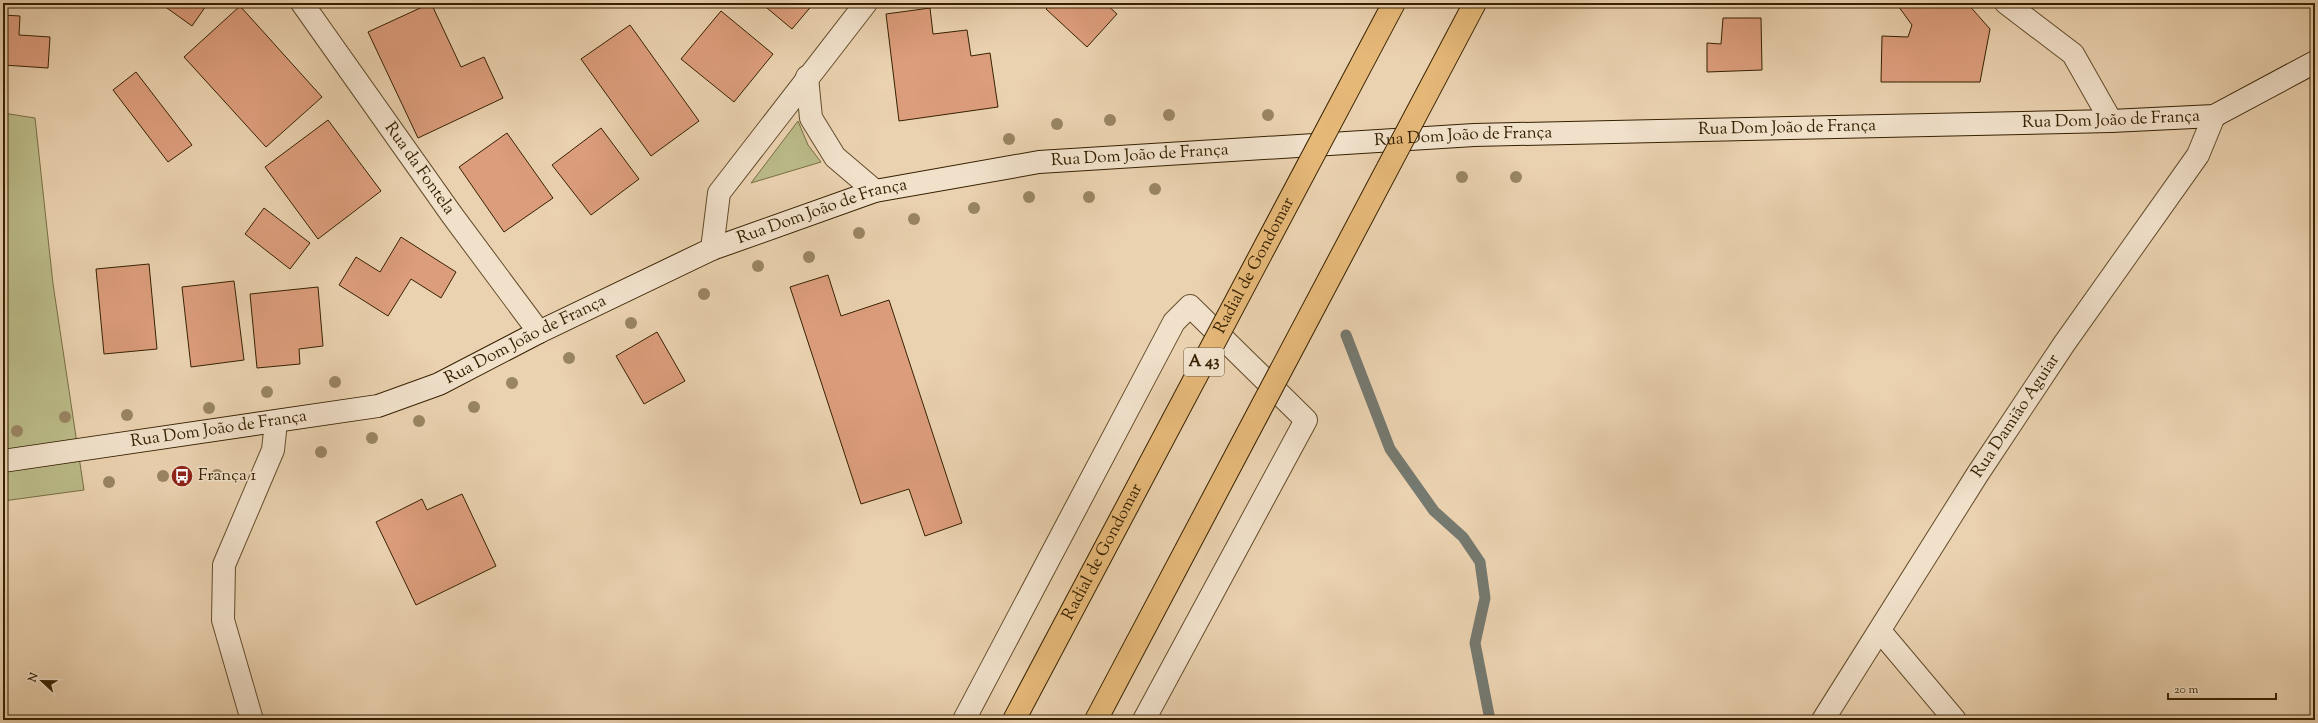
<svg xmlns="http://www.w3.org/2000/svg" width="2318" height="723" font-family="'Sorts Mill Goudy',serif">
	<rect width="100%" height="100%" fill="#ead1af"/>
	<filter id="stains"><feTurbulence type="fractalNoise" baseFrequency=".005" numOctaves="4"/><feColorMatrix values="0 0 0 0 .2 0 0 0 0 .09 0 0 0 0 .02 0 0 0 .5 -.17"/></filter>
	<radialGradient id="worn" r=".72"><stop offset=".6" stop-color="#630" stop-opacity="0"/><stop offset="1" stop-color="#630" stop-opacity=".3"/></radialGradient>
	<path fill="#baba88" stroke="#786e44" d="M 3,113 L 35,118 L 53,284 L 84,490 L 3,501 Z
		M 798,121 L 808,145 L 821,162 L 751,183 Z"/>
	<g fill="none" stroke-linecap="round" stroke-linejoin="round">
		<path stroke="#75796f" stroke-width="11" d="M 1346,335 L 1390,449 L 1434,511 L 1463,537 L 1480,562 L 1485,598 L 1475,643 L 1490,720"/>
	</g>
	<path fill="#dc9d7c" stroke="#362101" d="M 160,3 L 208,3 L 192,26 Z
		M 431,3 L 461,67 L 484,57 L 503,98 L 418,138 L 368,32 Z
		M 761,3 L 814,3 L 792,29 Z
		M 1052,3 L 1105,3 L 1117,14 L 1087,47 L 1046,9 Z
		M 1896,3 L 1967,3 L 1990,29 L 1980,82 L 1881,82 L 1882,36 L 1908,37 L 1912,25 Z
		M 2057,3 L 2127,3 L 2059,5 Z
		M 240,6 L 322,97 L 266,147 L 184,57 Z
		M 930,8 L 933,34 L 967,30 L 971,56 L 990,53 L 998,107 L 899,121 L 886,14 Z
		M 721,11 L 773,54 L 734,102 L 681,59 Z
		M 3,15 L 20,16 L 19,35 L 50,37 L 48,68 L 3,65 Z
		M 1723,18 L 1761,18 L 1762,70 L 1707,72 L 1707,43 L 1721,44 Z
		M 630,25 L 699,121 L 651,156 L 581,59 Z
		M 136,72 L 192,145 L 168,162 L 113,90 Z
		M 328,120 L 381,191 L 318,239 L 265,167 Z
		M 601,128 L 639,179 L 591,215 L 552,165 Z
		M 507,133 L 553,198 L 504,232 L 459,167 Z
		M 264,208 L 310,243 L 290,269 L 245,234 Z
		M 401,237 L 456,272 L 441,298 L 411,279 L 388,316 L 339,285 L 356,257 L 380,272 Z
		M 149,264 L 157,349 L 104,354 L 96,269 Z
		M 828,275 L 841,316 L 889,300 L 962,523 L 925,536 L 909,489 L 861,504 L 790,287 Z
		M 234,281 L 244,360 L 191,367 L 182,287 Z
		M 318,287 L 323,346 L 299,349 L 300,364 L 257,368 L 250,294 Z
		M 657,332 L 685,381 L 644,404 L 616,356 Z
		M 462,494 L 496,566 L 416,605 L 376,522 L 422,499 L 427,510 Z"/>
	<g fill="none" stroke-linecap="round" stroke-linejoin="round">
		<g stroke="#634d2c" stroke-width="24">
			<g id="minor">
				<path id="s1" d="M 302,3 L 452,215 L 539,332"/>
				<path d="M 2006,3 L 2073,54 L 2111,121"/>
				<path d="M 807,77 L 811,118 L 835,157 L 875,191"/>
				<path d="M 712,249 L 719,193 L 866,3"/>
				<path d="M 1880,631 L 1955,720"/>
				<path d="M 252,720 L 223,620 L 224,565 L 273,450 L 276,422"/>
				<path d="M 964,720 L 1174,322 L 1190,306 L 1306,420 L 1144,720"/>
				<path id="s2" d="M 1823,720 L 1977,475 L 2064,344 L 2198,155 L 2214,116"/>
			</g>
		</g>
		<g stroke="#362101" stroke-width="24">
			<g id="secondary">
				<path id="s3" d="M 3,461 L 378,406 L 439,384 L 539,332 L 712,249 L 875,191 L 1039,162 L 1474,135 L 2111,121 L 2214,116 L 2315,62"/>
			</g>
		</g>
		<use href="#minor" stroke="#f1e1cb" stroke-width="22"/>
		<use href="#secondary" stroke="#f1e1cb" stroke-width="22"/>
		<g stroke="#362101" stroke-width="24" stroke-linecap="butt">
			<g id="motorway-bridge">
				<path id="s4" d="M 1014,720 L 1394,3"/>
				<path d="M 1096,720 L 1475,3"/>
			</g>
		</g>
		<use href="#motorway-bridge" stroke="#e5b878" stroke-width="22"/>
	</g>
	<g fill="#998562">
		<circle cx="1169" cy="115" r="6"/>
		<circle cx="1268" cy="115" r="6"/>
		<circle cx="1110" cy="120" r="6"/>
		<circle cx="1057" cy="124" r="6"/>
		<circle cx="1009" cy="139" r="6"/>
		<circle cx="1462" cy="177" r="6"/>
		<circle cx="1516" cy="177" r="6"/>
		<circle cx="1155" cy="189" r="6"/>
		<circle cx="1029" cy="197" r="6"/>
		<circle cx="1089" cy="197" r="6"/>
		<circle cx="974" cy="208" r="6"/>
		<circle cx="914" cy="219" r="6"/>
		<circle cx="859" cy="233" r="6"/>
		<circle cx="809" cy="257" r="6"/>
		<circle cx="758" cy="266" r="6"/>
		<circle cx="704" cy="294" r="6"/>
		<circle cx="631" cy="323" r="6"/>
		<circle cx="569" cy="358" r="6"/>
		<circle cx="335" cy="382" r="6"/>
		<circle cx="512" cy="383" r="6"/>
		<circle cx="267" cy="392" r="6"/>
		<circle cx="474" cy="407" r="6"/>
		<circle cx="209" cy="408" r="6"/>
		<circle cx="127" cy="415" r="6"/>
		<circle cx="65" cy="417" r="6"/>
		<circle cx="419" cy="421" r="6"/>
		<circle cx="17" cy="431" r="6"/>
		<circle cx="372" cy="438" r="6"/>
		<circle cx="321" cy="452" r="6"/>
		<circle cx="217" cy="475" r="6"/>
		<circle cx="163" cy="476" r="6"/>
		<circle cx="109" cy="482" r="6"/>
	</g>
	<defs>
		<g id="bus-disc" transform="scale(1.15)"><circle r="9.5" fill="#8f2418" stroke="#f1e1cb"/><path d="M-5-6H5V4H4V6H2V4H-2V6H-4V4H-5ZM-3.5-4V0h7V-4ZM-3.5 1.2v1.5H-2V1.2ZM2 1.2v1.5H3.5V1.2Z" fill="#fff"/></g>
	</defs>
	<g fill-rule="evenodd">
		<use href="#bus-disc" x="182" y="476"/>
	</g>
	<g text-anchor="middle" dominant-baseline="central" stroke-width="3" stroke-linejoin="round" paint-order="stroke">
		<rect fill="#f1e1cb" stroke="#6e5b3e" stroke-width="1" x="1184" y="348" width="40" height="28" rx="3"/>
		<g font-size="16" font-weight="bold" fill="#362101">
			<text x="1204" y="362">A 43</text>
		</g>
		<g font-size="17" fill="#362101" stroke="#f1e1cb">
			<text stroke="none"><textPath href="#s3" startOffset="2161">Rua Dom João de França</textPath></text>
			<text stroke="none"><textPath href="#s3" startOffset="1837">Rua Dom João de França</textPath></text>
			<text stroke="none"><textPath href="#s3" startOffset="1513">Rua Dom João de França</textPath></text>
			<text stroke="none"><textPath href="#s3" startOffset="1189">Rua Dom João de França</textPath></text>
			<text stroke="none"><textPath href="#s1" startOffset="203">Rua da Fontela</textPath></text>
			<text stroke="none"><textPath href="#s3" startOffset="865">Rua Dom João de França</textPath></text>
			<text stroke="none"><textPath href="#s4" startOffset="514">Radial de Gondomar</textPath></text>
			<text stroke="none"><textPath href="#s3" startOffset="541">Rua Dom João de França</textPath></text>
			<text stroke="none"><textPath href="#s2" startOffset="360">Rua Damião Aguiar</textPath></text>
			<text stroke="none"><textPath href="#s3" startOffset="218">Rua Dom João de França</textPath></text>
			<text stroke="none"><textPath href="#s4" startOffset="190">Radial de Gondomar</textPath></text>
		</g>
		<g font-size="17" fill="#362101" stroke="#f1e1cb" text-anchor="start">
			<text x="198" y="476">França 1</text>
		</g>
	</g>
	<rect width="2318" height="723" fill="none" stroke="#ead1af" stroke-width="16"/>
	<rect x="4" y="4" width="2310" height="715" fill="none" stroke="#362101" stroke-width="2"/>
	<rect x="8" y="8" width="2302" height="707" fill="none" stroke="#362101"/>
	<g transform="translate(42 681) rotate(292)" stroke="#f1e1cb" stroke-width="3" paint-order="stroke">
	<path d="M0-3L7 15L0 10L-7 15Z" fill="#362101"/>
	<text y="-6" font-size="11" font-weight="bold" text-anchor="middle" fill="#362101">N</text>
	</g>
	<path d="M2168 693v6h108v-6" fill="none" stroke="#362101" stroke-width="2"/>
	<text x="2174" y="693" font-size="12" fill="#362101" stroke="#f1e1cb" stroke-width="3" paint-order="stroke">20 m</text>
	<rect width="100%" height="100%" filter="url(#stains)"/>
	<rect width="100%" height="100%" fill="url(#worn)"/>
</svg>
